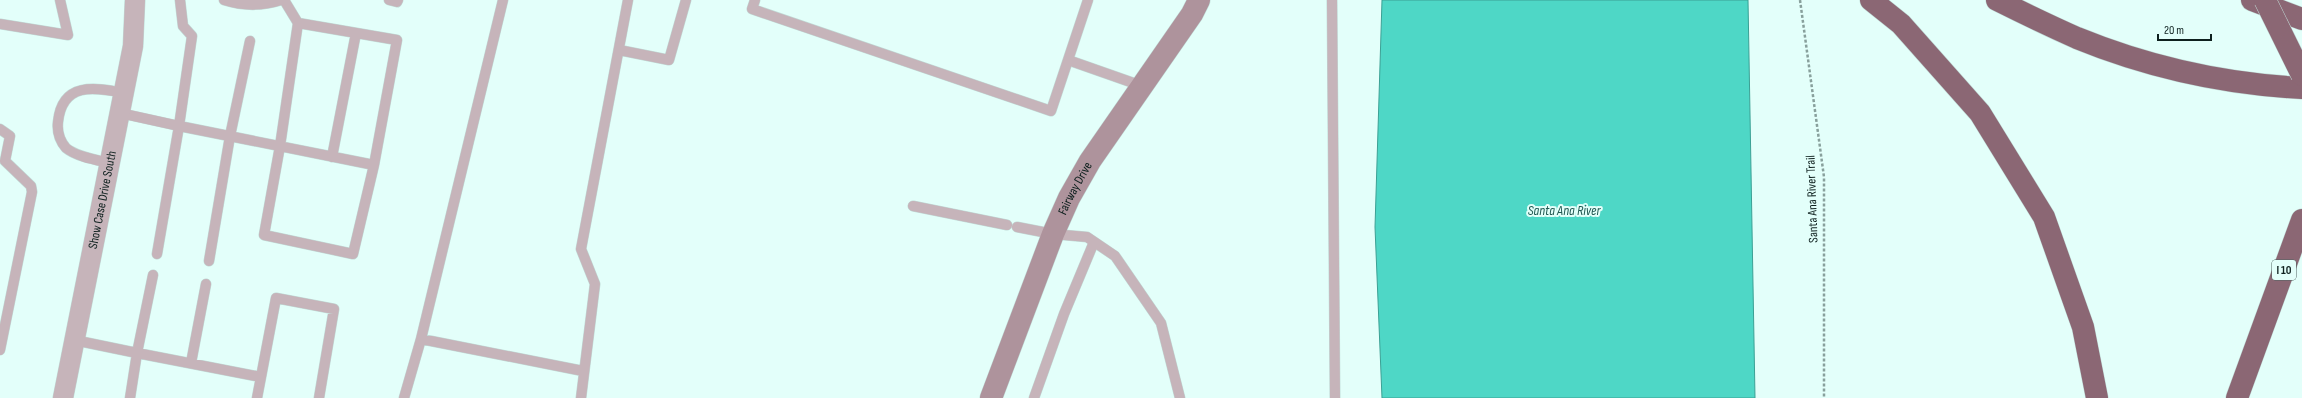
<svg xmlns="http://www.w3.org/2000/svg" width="2302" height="398" font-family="'Sofia Sans Condensed',sans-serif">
	<rect width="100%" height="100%" fill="#e3fffa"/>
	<path fill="#4ed7c6" stroke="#3ba094" d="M 1382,0 L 1748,0 L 1755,398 L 1382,398 L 1375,227 Z"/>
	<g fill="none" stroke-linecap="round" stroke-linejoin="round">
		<g stroke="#c1dbd7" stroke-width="11">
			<path id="lane" d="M 180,0 L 183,26 L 192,36 L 179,126 L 374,165 L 397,40 L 298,23 L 284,0
				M 224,0 C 243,6 263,6 281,0
				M 389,0 L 397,2 L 398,0
				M 755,0 L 752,9 L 1051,111 L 1068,60 L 1142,86
				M 1332,0 L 1335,398
				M 298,23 L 280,146 L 264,235 L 353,254 L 374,165
				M 0,24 L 68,35 L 60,0
				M 619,50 L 669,60 L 686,0
				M 1068,60 L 1088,0
				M 120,113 L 179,126 L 157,254
				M 0,129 L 10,136 L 5,161 L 31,186 L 32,192 L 0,350
				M 332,157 L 356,33
				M 110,163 C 97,160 77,157 66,148 C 60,141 57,131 58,122 C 62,82 94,87 124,93
				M 913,206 L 1007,225
				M 1017,227 L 1053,234 L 1087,237 L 1115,256 L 1161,323 L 1180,398
				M 209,261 L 230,136 L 250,41
				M 153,275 L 137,353 L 261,377 L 276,298 L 334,309 L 319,398
				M 421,339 L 503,0
				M 74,340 L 137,353 L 130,398
				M 191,363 L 206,284
				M 257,398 L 261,377
				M 404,398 L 421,339 L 583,371
				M 581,398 L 595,284 L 581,249 L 628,0
				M 1034,398 L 1064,314 L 1094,242"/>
		</g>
		<g stroke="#c1dbd7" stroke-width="21">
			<g id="street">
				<path id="s1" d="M 63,398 L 133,46 L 135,0"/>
			</g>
		</g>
		<g stroke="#c1dbd7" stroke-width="23">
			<g id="secondary">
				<path id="s2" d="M 991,398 L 1053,234 L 1069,198 L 1090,161 L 1192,14 L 1199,0"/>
			</g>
		</g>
		<g stroke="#c1dbd7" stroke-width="23">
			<path id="highway" d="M 1871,0 L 1901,24 L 1980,113 L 2044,217 L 2083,327 L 2097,398
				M 1997,0 C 2023,13 2050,26 2077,38 C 2148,67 2226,84 2302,88
				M 2252,0 L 2302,19
				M 2237,398 L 2302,220"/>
		</g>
		<path stroke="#88a09c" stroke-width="2.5" stroke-dasharray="3 2" stroke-linecap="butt" d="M 1800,0 L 1824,177 L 1824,398"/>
		<use href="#lane" stroke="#c6b4ba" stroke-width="10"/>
		<use href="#street" stroke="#c6b4ba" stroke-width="20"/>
		<use href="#secondary" stroke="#ae939c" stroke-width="22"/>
		<use href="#highway" stroke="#8b6774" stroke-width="22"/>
		<g stroke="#c1dbd7" stroke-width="23" stroke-linecap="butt">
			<path id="highway-bridge" d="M 2265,0 L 2302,75"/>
		</g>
		<use href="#highway-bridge" stroke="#8b6774" stroke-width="22"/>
	</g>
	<g text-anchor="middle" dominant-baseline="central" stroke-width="4" stroke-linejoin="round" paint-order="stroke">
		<rect fill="#e3fffa" stroke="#4e6360" stroke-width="1" x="2272" y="260" width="24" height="20" rx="3"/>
		<g font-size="12" font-weight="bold" fill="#0e201e">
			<text x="2284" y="270">I 10</text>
		</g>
		<g font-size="13" fill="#0e201e" stroke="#e3fffa">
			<text stroke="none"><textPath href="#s2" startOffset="226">Fairway Drive</textPath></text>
			<text stroke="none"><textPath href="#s1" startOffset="202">Show Case Drive South</textPath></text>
			<text transform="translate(1812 199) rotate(-92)">Santa Ana River Trail</text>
		</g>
		<g font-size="14" font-style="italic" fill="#205851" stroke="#e3fffa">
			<text x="1564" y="210">Santa Ana River</text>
		</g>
	</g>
	<path d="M2158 34v6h53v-6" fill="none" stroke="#0e201e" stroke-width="2"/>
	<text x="2164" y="34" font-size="12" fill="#0e201e" stroke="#e3fffa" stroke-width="3" paint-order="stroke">20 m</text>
</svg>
